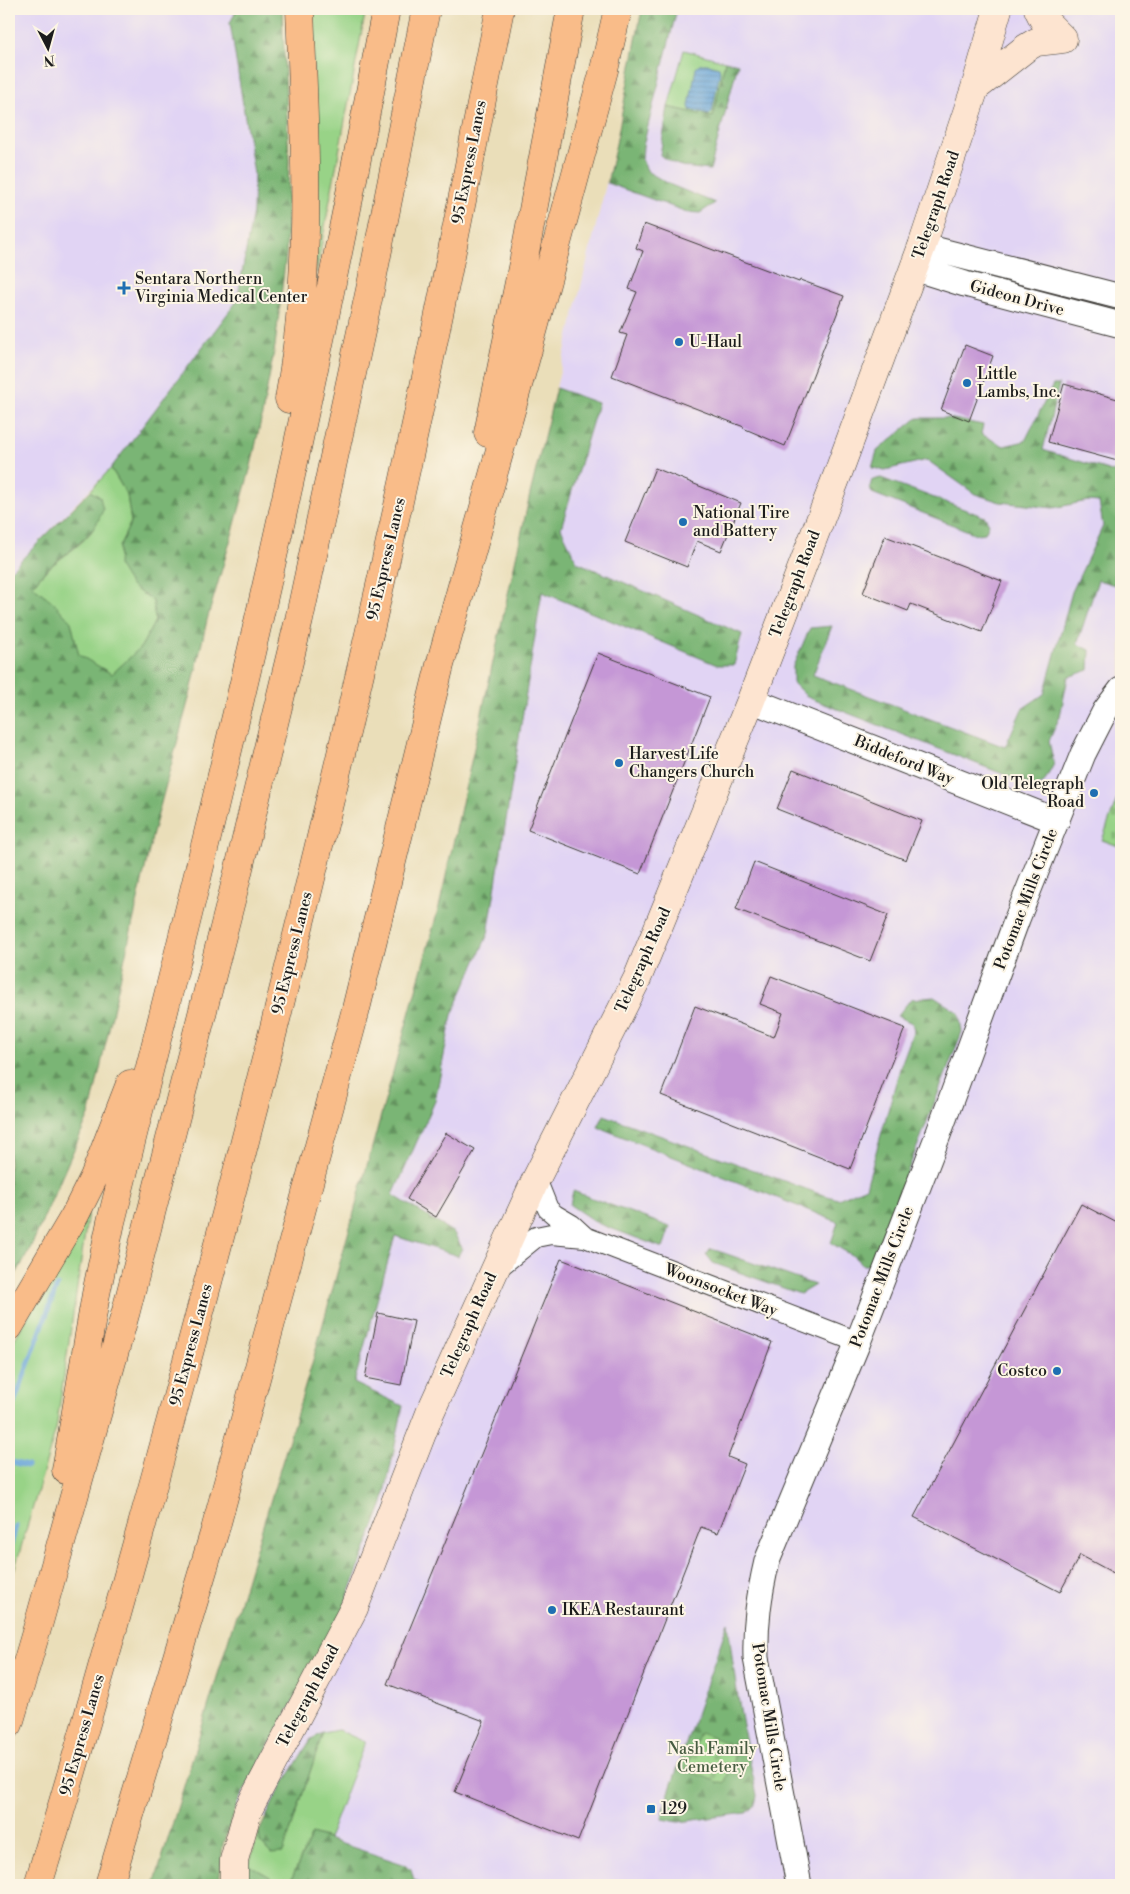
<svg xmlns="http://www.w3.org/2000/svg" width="1130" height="1894" font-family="'Libre Bodoni',serif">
	<defs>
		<pattern id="forest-firs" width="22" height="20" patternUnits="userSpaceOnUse" patternTransform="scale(1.25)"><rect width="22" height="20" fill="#7ab574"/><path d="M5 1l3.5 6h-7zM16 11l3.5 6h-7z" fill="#63925e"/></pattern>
		<pattern id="cemetery-stones" width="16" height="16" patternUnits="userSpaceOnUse" patternTransform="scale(1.25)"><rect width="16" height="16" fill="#98d387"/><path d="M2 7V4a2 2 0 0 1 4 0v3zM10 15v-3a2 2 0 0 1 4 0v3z" fill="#82b574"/></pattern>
		<pattern id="water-rules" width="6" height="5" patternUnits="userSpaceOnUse" patternTransform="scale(1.25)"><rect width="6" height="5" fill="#68a5d9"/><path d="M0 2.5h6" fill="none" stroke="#5586af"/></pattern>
	</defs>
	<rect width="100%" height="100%" fill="#fcf5e5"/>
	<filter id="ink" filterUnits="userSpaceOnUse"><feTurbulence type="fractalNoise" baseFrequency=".02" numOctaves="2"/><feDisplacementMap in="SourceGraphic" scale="10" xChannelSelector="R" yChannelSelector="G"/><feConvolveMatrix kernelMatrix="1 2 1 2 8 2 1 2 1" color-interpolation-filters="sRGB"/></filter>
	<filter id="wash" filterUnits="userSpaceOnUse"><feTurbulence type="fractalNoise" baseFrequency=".0096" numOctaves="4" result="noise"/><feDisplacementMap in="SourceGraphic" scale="20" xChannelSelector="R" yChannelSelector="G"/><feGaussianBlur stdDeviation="1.12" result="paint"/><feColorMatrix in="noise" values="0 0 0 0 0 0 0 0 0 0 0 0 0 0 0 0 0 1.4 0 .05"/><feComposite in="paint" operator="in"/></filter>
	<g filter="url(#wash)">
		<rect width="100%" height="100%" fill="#eadeb9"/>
		<path fill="#e1d4f4" d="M 9,9 L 237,9 L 230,23 L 254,174 L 253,211 L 237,301 L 111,468 L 9,572 Z
			M 642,9 L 1121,9 L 1121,1885 L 426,1885 L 328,1839 L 183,1791 L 311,1367 L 440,903 L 530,494 L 616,144 Z"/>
		<path fill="#98d387" stroke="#5a7852" d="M 312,9 L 366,9 L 316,274 Z
			M 684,50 L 725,61 L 713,117 L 668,107 Z
			M 111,468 L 127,495 L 131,522 L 119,547 L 131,586 L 153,601 L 155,621 L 141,647 L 112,675 L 78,655 L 71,622 L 33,586 C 47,563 75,553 92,531 C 97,524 98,507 100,497 L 90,491 Z
			M 88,1213 L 56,1429 L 9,1588 L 9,1349 Z
			M 338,1730 L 365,1742 L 328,1839 L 312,1834 L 290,1882 L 291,1885 L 271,1885 L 270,1877 L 249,1865 L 259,1832 L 260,1842 L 283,1853 L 323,1733 Z"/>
		<path fill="url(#forest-firs)" stroke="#4b6848" d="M 237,9 L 282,9 L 289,161 L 286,254 L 275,346 L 262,415 L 251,466 L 234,528 L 207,620 L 192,687 L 153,833 L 90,1113 L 29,1251 L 9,1287 L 9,572 L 90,491 L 100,497 L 103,510 C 100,516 97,525 92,530 C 75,552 46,563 33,586 L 53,602 L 71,622 L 79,655 L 112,674 L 141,647 L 155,621 L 153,601 L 131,586 L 118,565 L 119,547 L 131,522 L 127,495 L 111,468 L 237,301 L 253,211 L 254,174 L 230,23 Z
			M 642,9 L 677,9 L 643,146 L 642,160 L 648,172 L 671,185 L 715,203 L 700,213 L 687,212 L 607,183 L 616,144 Z
			M 725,61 L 738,64 L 710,170 C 691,168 676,168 660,155 L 668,107 L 713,117 Z
			M 1053,385 L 1059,385 L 1043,450 L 1121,474 L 1121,560 L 1115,585 L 1098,580 L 1077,644 L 1090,650 L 1089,670 L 1068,677 L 1060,716 L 1049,741 L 1054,764 L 1044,782 L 1036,787 L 807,697 L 793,683 L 793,666 L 810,628 L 832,626 L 813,675 L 1005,747 L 1022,709 L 1044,694 L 1072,592 L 1103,526 L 1099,502 L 1088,501 L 1053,508 L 1000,502 L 975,494 L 927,460 L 885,470 L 872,468 L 877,451 L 917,418 L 948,418 L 983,425 L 981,434 L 1004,446 L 1025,441 Z
			M 556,388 L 598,403 L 561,528 L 577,562 L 742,634 L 734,665 L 717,665 L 542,592 L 488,934 L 452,1015 L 435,1101 L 393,1195 L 454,1233 L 462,1248 L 458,1256 L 395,1236 L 354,1383 L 403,1406 L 383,1503 L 343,1610 L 238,1802 L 223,1844 L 219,1885 L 154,1885 L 311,1367 L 440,903 L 530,494 Z
			M 881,478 L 985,517 L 989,524 L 985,533 L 976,534 L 872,493 L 870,487 L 872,480 Z
			M 934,997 L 959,1013 L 962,1032 L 871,1265 L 863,1265 L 853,1256 L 831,1243 L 838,1222 L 598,1127 L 604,1115 L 817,1193 L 838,1199 L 866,1187 L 901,1065 L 914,1030 L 912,1023 L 897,1016 L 911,999 Z
			M 573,1191 L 670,1227 L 663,1248 L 597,1223 L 570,1205 Z
			M 711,1249 L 724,1253 L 815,1285 L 800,1294 L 713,1263 L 706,1254 Z
			M 728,1622 C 734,1680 744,1737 757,1795 C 756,1804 755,1808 746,1813 L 679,1822 L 662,1819 L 663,1810 Z
			M 323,1733 L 283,1853 L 271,1854 L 260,1842 L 259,1832 L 276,1796 L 311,1739 Z
			M 312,1834 L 403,1864 L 411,1869 L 414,1880 L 426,1885 L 291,1885 L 290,1882 Z
			M 249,1865 L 270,1877 L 271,1885 L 246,1885 Z"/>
		<path fill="url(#cemetery-stones)" stroke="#5a7852" d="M 1121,788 L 1121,847 L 1102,840 Z
			M 700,1733 L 738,1747 L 724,1784 L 686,1770 Z"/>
		<path fill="url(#water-rules)" stroke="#42607a" d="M 701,64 L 707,64 L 719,67 L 720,72 L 712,112 L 710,114 L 690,110 L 689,106 L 696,68 Z"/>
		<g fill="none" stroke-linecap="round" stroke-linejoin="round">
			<path stroke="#68a5d9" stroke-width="5" d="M 9,1417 L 57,1286
				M 12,1462 L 27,1466
				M 9,1552 L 16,1526"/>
		</g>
		<g id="blocks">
			<path fill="#c597d6" d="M 644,224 L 799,282 L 800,280 L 844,296 L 785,446 L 743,428 L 744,427 L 612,376 L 627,335 L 620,333 L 637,292 L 629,289 L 643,251 L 636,248 Z
				M 965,345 L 993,356 L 969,421 L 941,410 Z
				M 1064,384 L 1121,400 L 1121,462 L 1048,442 Z
				M 655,468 L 741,503 L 721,551 L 697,541 L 687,567 L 625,542 Z
				M 885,536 L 1002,581 L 982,632 L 911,604 L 908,611 L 863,593 Z
				M 598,653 L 710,697 L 640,874 L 528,830 Z
				M 793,769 L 922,821 L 906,860 L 777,809 Z
				M 754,862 L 888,915 L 870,961 L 736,909 Z
				M 771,976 L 905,1028 L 850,1169 L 661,1095 L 695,1006 L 774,1037 L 783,1013 L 760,1004 Z
				M 446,1133 L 475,1150 L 436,1217 L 407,1199 Z
				M 1081,1204 L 1121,1225 L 1121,1577 L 1080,1555 L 1060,1592 L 914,1517 Z
				M 561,1259 L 772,1342 L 728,1457 L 745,1464 L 718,1533 L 701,1527 L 578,1841 L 455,1792 L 484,1721 L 387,1684 Z
				M 378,1313 L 414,1321 L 401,1385 L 365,1378 Z"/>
		</g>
	</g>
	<g filter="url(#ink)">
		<use href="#blocks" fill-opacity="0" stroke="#3b3934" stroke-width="1"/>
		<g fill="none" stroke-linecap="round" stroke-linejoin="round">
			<g stroke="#3b3934" stroke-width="22">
				<path id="minor" d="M 536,1179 L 548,1209 L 555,1215 L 572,1225 L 585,1237
					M 499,1267 L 536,1237 L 551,1234 L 585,1237 L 858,1342"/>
			</g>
			<g stroke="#3b3934" stroke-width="27">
				<path id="tertiary" d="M 922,246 L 1121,297
					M 914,268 L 965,284 L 1121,325
					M 751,700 L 1057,821
					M 799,1885 L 756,1658 C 755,1623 759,1595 767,1561 L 858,1342 L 938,1135 L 1017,919 L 1083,754 L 1105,711 L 1121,690"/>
			</g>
			<g stroke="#3b3934" stroke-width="29">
				<path id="secondary" d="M 1038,9 L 1043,19 L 1063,39
					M 975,88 L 1026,48 L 1036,42 L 1063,39
					M 234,1885 L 234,1860 L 248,1810 L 354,1608 L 430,1413 L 536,1179 L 637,979 L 751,700 L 837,476 L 922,246 L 975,88 L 998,9"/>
			</g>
			<g stroke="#3b3934" stroke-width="29">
				<path id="motorway" d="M 289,399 C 313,268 305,140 300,9
					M 488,433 L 524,258 L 571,9
					M 9,1327 L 75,1215 L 94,1177 L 130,1084
					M 66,1470 L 96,1294 L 111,1222 C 148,1074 186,927 221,779 C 283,524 337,267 386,9
					M 9,1724 L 39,1622 L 126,1311 L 233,893 L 299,620 L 371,285 L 426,9
					M 38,1885 C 80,1749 118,1612 156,1474 C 249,1137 334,798 409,456 C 442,308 470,158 500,9
					M 109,1885 L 215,1530 L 275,1308 L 355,1013 L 440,665 L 534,328 L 604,70 L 618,9"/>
			</g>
			<use href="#minor" stroke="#fff" stroke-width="20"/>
			<use href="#tertiary" stroke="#fff" stroke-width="25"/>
			<use href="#secondary" stroke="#fde4d0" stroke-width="28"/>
			<use href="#motorway" stroke="#f9bc89" stroke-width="28"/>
		</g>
	</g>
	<g fill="#1f6fb2" stroke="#fcf5e5" stroke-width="2">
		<path d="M121.5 280.5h5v5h5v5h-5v5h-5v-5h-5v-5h5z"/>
		<circle cx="679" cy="342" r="5"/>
		<circle cx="967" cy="383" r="5"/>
		<circle cx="683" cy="522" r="5"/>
		<circle cx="619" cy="763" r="5"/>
		<circle cx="1094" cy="793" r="5"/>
		<circle cx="1057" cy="1371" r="5"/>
		<circle cx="552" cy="1610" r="5"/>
		<rect x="646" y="1804" width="10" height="10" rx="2.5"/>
	</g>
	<g text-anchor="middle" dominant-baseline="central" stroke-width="4" stroke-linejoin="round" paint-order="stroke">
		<g font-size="16" fill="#1c1c1c" stroke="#fcf5e5">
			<text transform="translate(469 162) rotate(-79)">95 Express Lanes</text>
			<text transform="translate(936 205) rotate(-71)">Telegraph Road</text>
			<text transform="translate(1017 298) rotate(15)">Gideon Drive</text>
			<text transform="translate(386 559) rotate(-77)">95 Express Lanes</text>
			<text transform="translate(795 584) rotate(-69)">Telegraph Road</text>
			<text transform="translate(904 760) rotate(22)">Biddeford Way</text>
			<text transform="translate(1026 899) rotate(-69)">Potomac Mills Circle</text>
			<text transform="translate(292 953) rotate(-76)">95 Express Lanes</text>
			<text transform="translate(643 960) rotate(-66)">Telegraph Road</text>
			<text transform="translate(882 1277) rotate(-69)">Potomac Mills Circle</text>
			<text transform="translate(721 1290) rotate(21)">Woonsocket Way</text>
			<text transform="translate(469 1325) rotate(-66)">Telegraph Road</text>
			<text transform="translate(191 1345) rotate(-75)">95 Express Lanes</text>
			<text transform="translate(308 1696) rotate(-62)">Telegraph Road</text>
			<text transform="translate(769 1717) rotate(81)">Potomac Mills Circle</text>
			<text transform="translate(82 1735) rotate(-74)">95 Express Lanes</text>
		</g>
		<g font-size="16" fill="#1c1c1c" stroke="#fcf5e5" text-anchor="start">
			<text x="135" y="279">Sentara Northern<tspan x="135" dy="18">Virginia Medical Center</tspan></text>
			<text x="689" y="342">U-Haul</text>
			<text x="977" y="374">Little<tspan x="977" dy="18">Lambs, Inc.</tspan></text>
			<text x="693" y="513">National Tire<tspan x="693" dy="18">and Battery</tspan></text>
			<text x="629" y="754">Harvest Life<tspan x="629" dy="18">Changers Church</tspan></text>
			<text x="1084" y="784" text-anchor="end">Old Telegraph<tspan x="1084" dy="18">Road</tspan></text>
			<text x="1047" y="1371" text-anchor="end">Costco</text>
			<text x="562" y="1610">IKEA Restaurant</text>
			<text x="661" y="1809">129</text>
		</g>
		<g font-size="16" fill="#475c41" stroke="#fcf5e5">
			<text x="712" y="1749">Nash Family<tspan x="712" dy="18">Cemetery</tspan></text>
		</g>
	</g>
	<rect width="1130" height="1894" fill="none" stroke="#fcf5e5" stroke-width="30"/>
	<g transform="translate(48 48) rotate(174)" stroke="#fcf5e5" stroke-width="4" paint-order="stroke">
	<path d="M0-4L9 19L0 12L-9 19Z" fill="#1c1c1c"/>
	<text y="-8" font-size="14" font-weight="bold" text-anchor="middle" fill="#1c1c1c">N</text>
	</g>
</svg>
